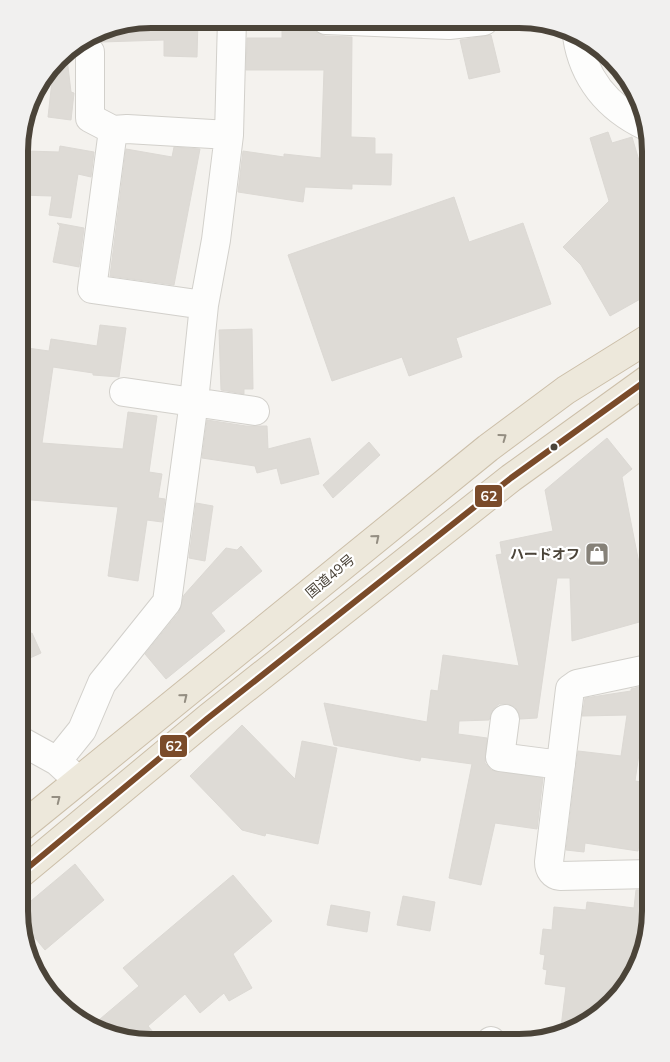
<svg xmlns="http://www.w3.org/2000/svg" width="670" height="1062" font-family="Mulish,'Noto Sans JP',sans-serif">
	<rect width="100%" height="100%" fill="#f4f2ee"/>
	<path fill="#dedbd6" stroke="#dcd9d4" d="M 150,19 L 198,19 L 197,57 L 164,56 L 164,40 L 101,42 L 97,38 L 87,37 L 100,29 Z
		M 282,30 L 315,31 L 325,36 L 352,37 L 351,137 L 375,138 L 375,154 L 392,154 L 391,185 L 352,184 L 352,189 L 305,187 L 303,202 L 238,192 L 243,151 L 284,157 L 284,154 L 321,158 L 324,70 L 246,70 L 247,38 L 282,38 Z
		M 491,35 L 500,72 L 469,79 L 460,40 Z
		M 66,50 L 71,92 L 74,93 L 71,120 L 48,117 L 52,81 L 40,83 Z
		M 608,132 L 612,143 L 632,137 L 651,201 L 651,293 L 610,316 L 581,265 L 563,247 L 609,201 L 590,138 Z
		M 60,146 L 94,152 L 91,177 L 78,174 L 71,218 L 49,215 L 52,196 L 20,195 L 20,168 L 26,168 L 26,151 L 59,152 Z
		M 174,147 L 200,149 L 174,285 L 110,276 L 126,149 L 172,157 Z
		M 454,197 L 469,242 L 523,223 L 551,304 L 456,338 L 462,357 L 409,376 L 402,357 L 332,381 L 288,255 Z
		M 57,223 L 84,228 L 79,267 L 53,262 L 60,226 Z
		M 100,325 L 126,328 L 119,377 L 93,375 L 93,373 L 53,367 L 42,443 L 123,449 L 128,412 L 157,416 L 149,472 L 162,474 L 158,498 L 165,499 L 162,522 L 147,520 L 138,581 L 108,576 L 118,507 L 19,499 L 24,418 L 19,417 L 20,347 L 49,351 L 51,339 L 97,346 Z
		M 252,329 L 253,389 L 244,389 L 244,394 L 221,390 L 219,330 Z
		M 207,420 L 246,426 L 267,426 L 268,449 L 310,438 L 319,474 L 281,484 L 277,468 L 257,473 L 255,466 L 202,458 Z
		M 607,438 L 632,469 L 622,477 L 650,619 L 572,641 L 570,578 L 557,578 L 537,718 L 520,719 L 515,707 L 507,704 L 499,704 L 493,709 L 489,720 L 459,721 L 458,734 L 487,738 L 485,763 L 491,770 L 543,778 L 537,829 L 495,823 L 481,885 L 449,878 L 472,764 L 421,757 L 420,761 L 334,745 L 324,703 L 427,722 L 431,690 L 438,691 L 443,655 L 519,666 L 496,555 L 502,554 L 500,542 L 553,531 L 545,490 Z
		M 369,442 L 380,455 L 333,498 L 323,485 Z
		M 196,503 L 213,506 L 205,561 L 189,558 Z
		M 241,546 L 262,571 L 211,613 L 225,631 L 166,679 L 145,654 L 179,612 L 184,595 L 226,548 L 237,550 Z
		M 32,633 L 41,653 L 19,663 L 19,638 Z
		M 651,684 L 651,733 L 642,734 L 635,781 L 648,783 L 638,851 L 585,843 L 584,852 L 566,850 L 578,751 L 621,756 L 627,715 L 582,716 L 585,698 L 631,691 L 631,689 Z
		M 242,725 L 295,779 L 302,741 L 337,748 L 318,844 L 266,833 L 265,836 L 242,830 L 190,776 Z
		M 75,864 L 104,900 L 45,950 L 21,921 L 19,911 Z
		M 233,875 L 272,921 L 233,954 L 252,988 L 229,1001 L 224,993 L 200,1013 L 185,994 L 148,1026 L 153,1032 L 142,1042 L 133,1042 L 93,1025 L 139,986 L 123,968 Z
		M 636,890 L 651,890 L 651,920 L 624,991 L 570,1033 L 560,1035 L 566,987 L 545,984 L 547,970 L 543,969 L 545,955 L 540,954 L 543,929 L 552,930 L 554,907 L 586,910 L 587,902 L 634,908 Z
		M 403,896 L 435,902 L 430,931 L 397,925 Z
		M 331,905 L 370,912 L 367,932 L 327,925 Z"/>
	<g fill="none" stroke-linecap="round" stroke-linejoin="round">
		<g stroke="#d2d0cb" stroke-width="30">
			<path id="minor" d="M 326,20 L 449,25 L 484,21
				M 577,36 C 583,78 608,108 646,126
				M 90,52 L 90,118 L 113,130
				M 204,305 L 92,289 L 113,130 L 127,129 L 229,135
				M 124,392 L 255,411
				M 648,669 L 577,684 L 570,689 L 549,862 C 549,870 553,875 560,876 L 651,874
				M 505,719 L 500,757 L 561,765
				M 19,740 L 57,761 L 70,773
				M 57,761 L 82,730 L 102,683 L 167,602 L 194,401 L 204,305 L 216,240 L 229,135 L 232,19
				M 490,1043 L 491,1041"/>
		</g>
		<g stroke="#ccbfa9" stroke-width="30">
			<path id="highway" d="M 19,829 L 488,448 L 566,390 L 651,337
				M 19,875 L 208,718 L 511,478 L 651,377"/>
		</g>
		<use href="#minor" stroke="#fdfdfc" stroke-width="28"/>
		<use href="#highway" stroke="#ede8db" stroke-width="28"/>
		<g stroke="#fff" stroke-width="10">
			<path id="bus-1" d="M 19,875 L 208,718 L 511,478 L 651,377"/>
		</g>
		<use href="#bus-1" stroke="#7a4b2a" stroke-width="6"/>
	</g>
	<defs><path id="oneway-chevron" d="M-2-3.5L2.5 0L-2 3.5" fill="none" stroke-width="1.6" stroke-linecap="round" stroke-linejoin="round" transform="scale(1.25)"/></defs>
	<g stroke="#948e82">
		<use href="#oneway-chevron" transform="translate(503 437) rotate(-36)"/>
		<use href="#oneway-chevron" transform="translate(376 538) rotate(-40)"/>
		<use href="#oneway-chevron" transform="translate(184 697) rotate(-39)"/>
		<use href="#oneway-chevron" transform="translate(57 799) rotate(-38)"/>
	</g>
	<defs>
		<g id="shop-square" transform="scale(1.25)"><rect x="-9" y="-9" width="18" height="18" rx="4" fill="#868178" stroke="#fff"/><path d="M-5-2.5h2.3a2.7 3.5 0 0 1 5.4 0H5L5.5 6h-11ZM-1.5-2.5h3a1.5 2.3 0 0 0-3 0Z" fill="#fff"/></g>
	</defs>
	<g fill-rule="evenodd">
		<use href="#shop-square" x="597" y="554"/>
	</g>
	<circle fill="#4b4439" stroke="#fff" stroke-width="2" cx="554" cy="447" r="4.5"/>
	<g text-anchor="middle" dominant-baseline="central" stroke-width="4.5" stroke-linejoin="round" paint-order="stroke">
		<g font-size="14" font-weight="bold" fill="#4b4439" stroke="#fff" text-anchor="end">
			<text x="580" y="554">ハードオフ</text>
		</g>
		<g font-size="14" fill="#4b4439" stroke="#fff">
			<text transform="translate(330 576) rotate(-40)">国道49号</text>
		</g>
	</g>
	<path d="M0 0H670V1062H0ZM151 28H519A123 123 0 0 1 642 151V911A123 123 0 0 1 519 1034H151A123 123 0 0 1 28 911V151A123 123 0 0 1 151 28Z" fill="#f1f0ef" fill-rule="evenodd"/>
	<path fill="none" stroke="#4b4439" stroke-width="6" d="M151 28H519A123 123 0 0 1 642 151V911A123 123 0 0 1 519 1034H151A123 123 0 0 1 28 911V151A123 123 0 0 1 151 28Z"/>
	<g stroke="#fff" stroke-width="2">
		<rect x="474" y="484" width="29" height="24" rx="5" fill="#7a4b2a"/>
		<rect x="159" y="734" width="29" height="24" rx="5" fill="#7a4b2a"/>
	</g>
	<g font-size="14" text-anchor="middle" font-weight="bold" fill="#fff">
		<text x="489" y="501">62</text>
		<text x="174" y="751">62</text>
	</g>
</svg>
